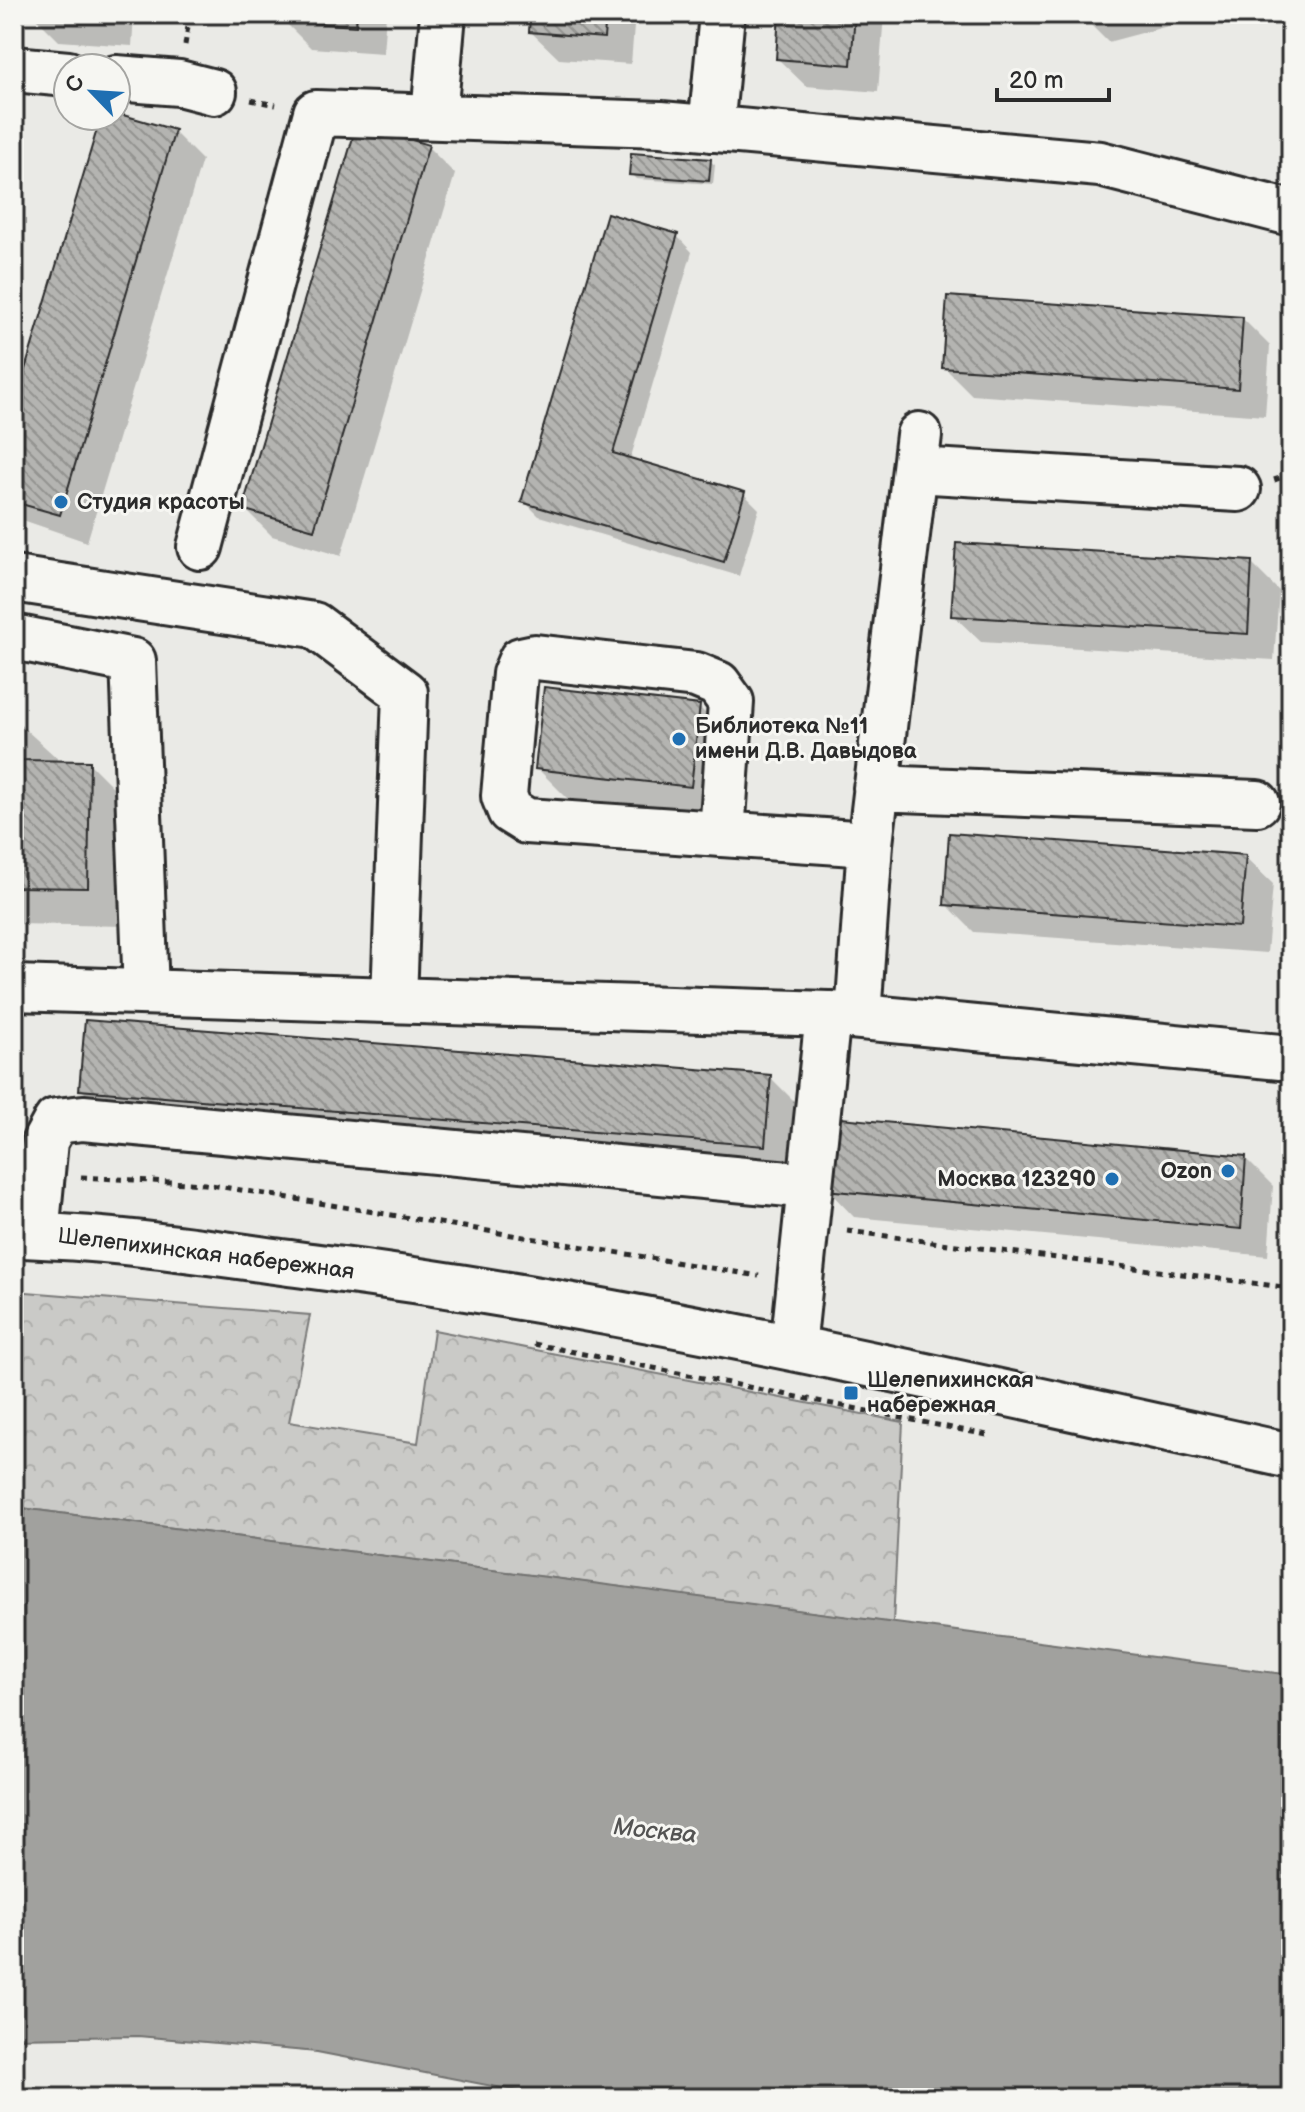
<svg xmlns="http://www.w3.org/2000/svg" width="1305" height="2112" font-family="'Balsamiq Sans',sans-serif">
	<defs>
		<pattern id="forest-crowns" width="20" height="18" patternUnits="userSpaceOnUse" patternTransform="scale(2)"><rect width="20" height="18" fill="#cacac7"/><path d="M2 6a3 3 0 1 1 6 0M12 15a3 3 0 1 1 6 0" fill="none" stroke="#aeaeab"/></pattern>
		<pattern id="building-back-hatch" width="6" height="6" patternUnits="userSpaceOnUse" patternTransform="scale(2)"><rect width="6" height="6" fill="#b4b4b1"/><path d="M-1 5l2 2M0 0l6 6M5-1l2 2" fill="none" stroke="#939390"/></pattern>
	</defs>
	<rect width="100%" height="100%" fill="#eaeae6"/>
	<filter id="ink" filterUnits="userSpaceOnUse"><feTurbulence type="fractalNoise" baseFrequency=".0125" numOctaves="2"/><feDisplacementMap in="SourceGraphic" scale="16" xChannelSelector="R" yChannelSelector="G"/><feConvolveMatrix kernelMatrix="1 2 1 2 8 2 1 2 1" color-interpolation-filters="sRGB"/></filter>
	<g filter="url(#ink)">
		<path fill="url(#forest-crowns)" stroke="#7a7a79" stroke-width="2" d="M 14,1291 L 310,1315 L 289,1422 L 418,1443 L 434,1330 L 903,1422 L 893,1623 L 14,1507 Z"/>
		<path fill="#a1a19e" stroke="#727270" stroke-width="2" d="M 14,1507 L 1291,1675 L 1291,2098 L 554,2098 L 317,2052 L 138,2036 L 14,2038 Z"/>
		<path fill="#0003" d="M 32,14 L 134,14 L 132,46 L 59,41 Z
			M 283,14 L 386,14 L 383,53 L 311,48 L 283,20 Z
			M 532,14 L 635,14 L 631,64 L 559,59 L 531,32 Z
			M 781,14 L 884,14 L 878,92 L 806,86 L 778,59 Z
			M 1086,14 L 1213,14 L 1108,42 L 1088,22 Z
			M 116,115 L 174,132 L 202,160 L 87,542 L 14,517 L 14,412 L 103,116 Z
			M 428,147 L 455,174 L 341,556 L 272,536 L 244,508 Z
			M 710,161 L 715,165 L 713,184 L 636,179 L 631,174 Z
			M 677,236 L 692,252 L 630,460 L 744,494 L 759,509 L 739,576 L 539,516 L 524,501 Z
			M 1242,318 L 1270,346 L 1265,416 L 972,395 L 944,367 Z
			M 1251,563 L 1279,591 L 1274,660 L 981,642 L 953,615 Z
			M 699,707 L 738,746 L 730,824 L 576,807 L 537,768 Z
			M 14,719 L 57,758 L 56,762 L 89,763 L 128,802 L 127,926 L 14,924 Z
			M 1245,857 L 1273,884 L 1267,953 L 974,932 L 946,904 Z
			M 770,1077 L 805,1112 L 800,1180 L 115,1124 L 81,1089 Z
			M 1245,1158 L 1273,1186 L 1268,1256 L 854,1217 L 827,1189 Z"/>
		<path fill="url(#building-back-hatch)" stroke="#2b2b2b" stroke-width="2" d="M 30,14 L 105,14 L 105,20 Z
			M 281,14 L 357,14 L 356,26 L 281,21 Z
			M 530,14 L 606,14 L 604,38 L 529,32 Z
			M 779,14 L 855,14 L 851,65 L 776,59 Z
			M 116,113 L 175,130 L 60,515 L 14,502 L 14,406 L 101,116 L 116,116 Z
			M 357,124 L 429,145 L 314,530 L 242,509 Z
			M 631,153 L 711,159 L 709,181 L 629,175 Z
			M 607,213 L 678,234 L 613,453 L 745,492 L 724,562 L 521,502 Z
			M 947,296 L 1243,317 L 1238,389 L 942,368 Z
			M 956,543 L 1252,561 L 1248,634 L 951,616 Z
			M 544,687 L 700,705 L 691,787 L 535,769 Z
			M 14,717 L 19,717 L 17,760 L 90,761 L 88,888 L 14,887 Z
			M 949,833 L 1246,855 L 1240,927 L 944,905 Z
			M 85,1020 L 771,1075 L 765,1146 L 79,1090 Z
			M 830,1117 L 1246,1156 L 1241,1229 L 825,1190 Z"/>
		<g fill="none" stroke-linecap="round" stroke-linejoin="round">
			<g stroke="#2b2b2b" stroke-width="50">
				<path id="minor" d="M 14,69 L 68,74
					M 116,78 L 179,83 L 214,92
					M 434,116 L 443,14
					M 711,129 L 722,14
					M 915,470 L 1238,489
					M 200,547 L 316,113 L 661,124 L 1100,164 L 1291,213
					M 14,579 L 314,625 L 405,693 L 394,1000
					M 14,637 L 133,661 L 146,992
					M 876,788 L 1257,803
					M 722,834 L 731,702 L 718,684 L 696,675 L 535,657 L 521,660 L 515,674 L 504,796 L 510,811 L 526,821 L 870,844 L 858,1016
					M 870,844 L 919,435
					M 14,988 L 828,1014 L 793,1348
					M 830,1014 L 1291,1058
					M 14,1235 C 114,1237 213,1253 312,1266 C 642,1308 966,1385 1291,1456
					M 36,1235 L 45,1141 L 56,1121 L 83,1118 L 810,1186"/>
			</g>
			<path stroke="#2b2b2b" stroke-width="5" stroke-dasharray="6 6" stroke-linecap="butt" d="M 185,45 L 190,14
				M 251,100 L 276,105
				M 1274,480 L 1290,475
				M 81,1177 L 205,1184 L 759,1276
				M 847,1231 L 1291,1288
				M 534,1344 L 987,1435
				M 14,2093 L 119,2098
				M 337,2098 L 349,2098"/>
			<use href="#minor" stroke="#f6f6f2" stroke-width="44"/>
		</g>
	</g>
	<g fill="#1f6fb2" stroke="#f6f6f2" stroke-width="3">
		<circle cx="61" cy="502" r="8"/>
		<circle cx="679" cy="739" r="8"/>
		<circle cx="1228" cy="1171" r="8"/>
		<circle cx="1112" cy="1179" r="8"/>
		<rect x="843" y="1385" width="16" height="16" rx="4"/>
	</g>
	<g text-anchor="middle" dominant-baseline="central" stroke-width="6" stroke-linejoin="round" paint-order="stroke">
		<g font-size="22" font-weight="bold" fill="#2b2b2b" stroke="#f6f6f2" text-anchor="start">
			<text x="77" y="502">Студия красоты</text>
			<text x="695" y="726">Библиотека №11<tspan x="695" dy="25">имени Д.В. Давыдова</tspan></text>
			<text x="1212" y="1171" text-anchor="end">Ozon</text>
			<text x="1096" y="1179" text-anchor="end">Москва 123290</text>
			<text x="867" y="1380">Шелепихинская<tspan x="867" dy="25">набережная</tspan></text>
		</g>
		<g font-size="22" fill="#2b2b2b" stroke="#f6f6f2">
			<text transform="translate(206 1254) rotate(7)">Шелепихинская набережная</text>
		</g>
		<g font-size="24" font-style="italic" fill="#545453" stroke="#f6f6f2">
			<text transform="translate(655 1831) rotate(6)">Москва</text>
		</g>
	</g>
	<rect width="1305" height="2112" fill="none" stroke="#f6f6f2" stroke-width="48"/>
	<rect x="24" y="24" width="1257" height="2064" fill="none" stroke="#2b2b2b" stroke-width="3" filter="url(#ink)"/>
	<g transform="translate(92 92) rotate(295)"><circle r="38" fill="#f6f6f2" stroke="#a5a5a2" stroke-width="2"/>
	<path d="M0-6L14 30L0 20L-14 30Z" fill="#1f6fb2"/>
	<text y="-12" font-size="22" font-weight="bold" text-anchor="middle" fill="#2b2b2b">С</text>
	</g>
	<path d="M997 88v12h112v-12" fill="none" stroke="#2b2b2b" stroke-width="4"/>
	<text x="1009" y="88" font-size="24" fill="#2b2b2b" stroke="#f6f6f2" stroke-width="6" paint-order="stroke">20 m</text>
</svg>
